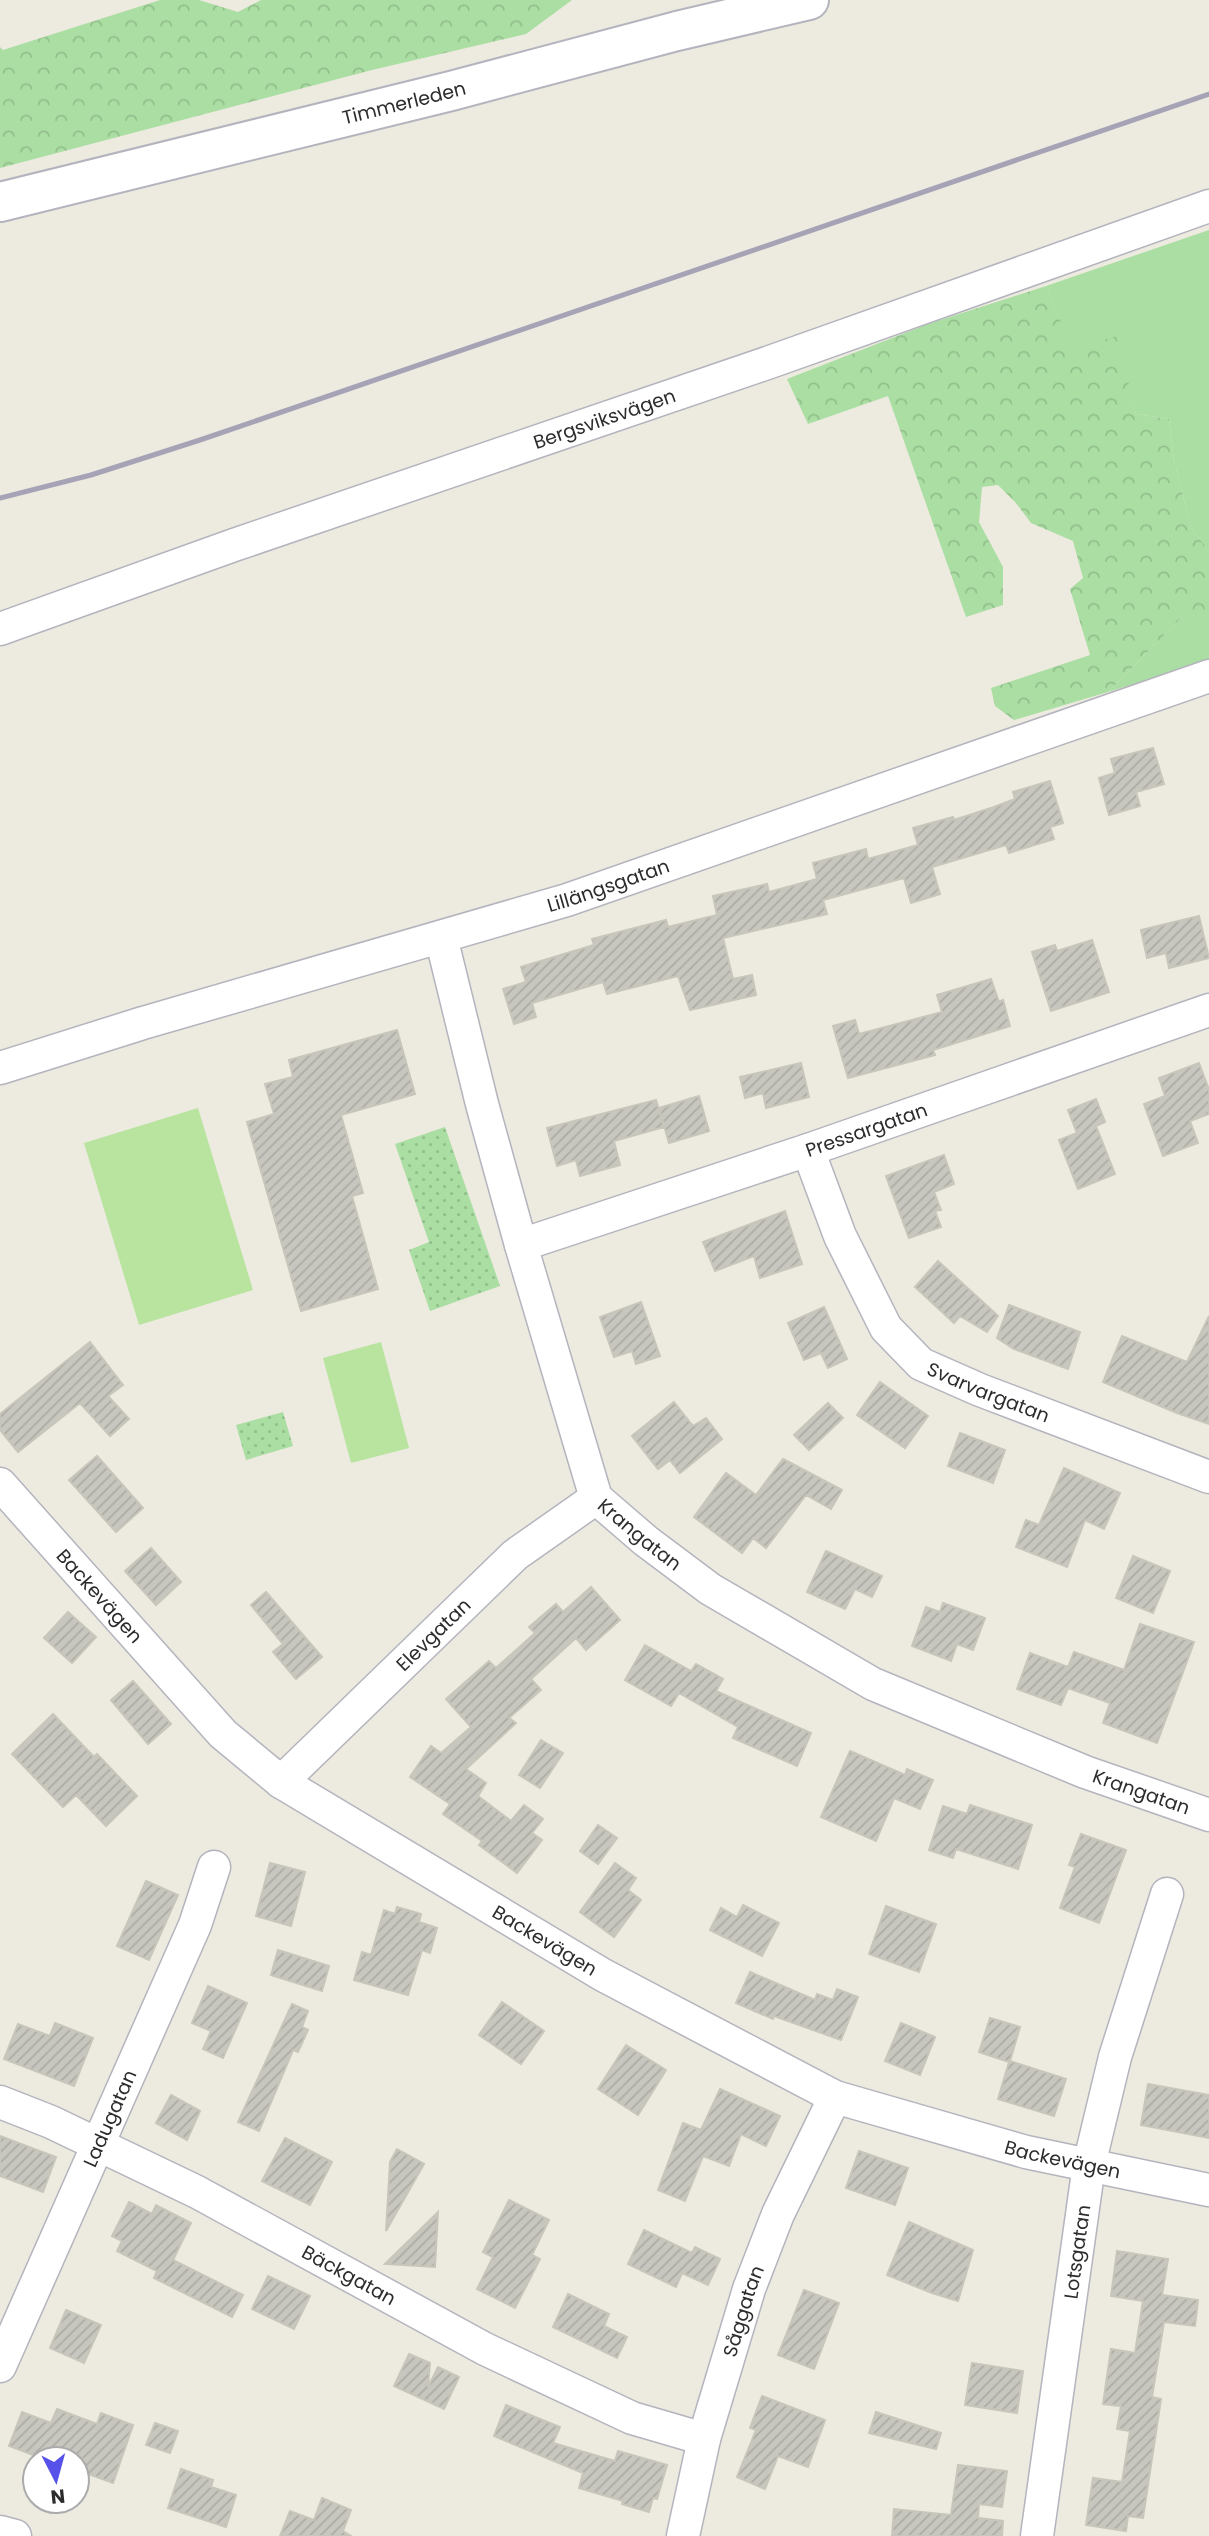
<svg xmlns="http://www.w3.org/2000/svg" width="1209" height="2536" font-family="Poppins,sans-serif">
	<defs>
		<pattern id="forest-crowns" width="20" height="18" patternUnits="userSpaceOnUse" patternTransform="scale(1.75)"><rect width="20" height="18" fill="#aadea2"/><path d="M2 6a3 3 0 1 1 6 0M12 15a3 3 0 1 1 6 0" fill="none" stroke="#92bf8c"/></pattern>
		<pattern id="park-dots" width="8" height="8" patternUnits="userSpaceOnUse" patternTransform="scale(1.75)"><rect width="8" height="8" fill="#aadea2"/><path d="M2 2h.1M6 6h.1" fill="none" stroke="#92bf8c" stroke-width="1.8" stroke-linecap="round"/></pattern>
		<pattern id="building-hatch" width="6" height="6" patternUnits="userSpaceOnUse" patternTransform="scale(1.75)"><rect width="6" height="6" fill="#c8c7bf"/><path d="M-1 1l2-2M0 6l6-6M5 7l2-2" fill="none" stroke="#acaba4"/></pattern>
	</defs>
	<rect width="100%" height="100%" fill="#edeae0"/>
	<path fill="#aadea2" d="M 1209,230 L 1209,551 L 1191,528 L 1174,461 L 1169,419 L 1136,414 L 1116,337 L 1072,350 L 1046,286 Z
		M 1184,615 L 1209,615 L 1209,661 L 1108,692 Z"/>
	<path fill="url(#forest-crowns)" d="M 160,0 L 199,0 L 238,12 L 261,0 L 572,0 L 526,34 L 372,70 L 0,168 L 0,47 L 3,50 Z
		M 1046,286 L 1072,349 L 1117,336 L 1136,414 L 1169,419 L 1174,461 L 1191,528 L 1209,551 L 1209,615 L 1184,615 L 1108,692 L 1014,720 L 995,706 L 991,688 L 1090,655 L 1070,589 L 1083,578 L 1073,541 L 1031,523 L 1016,503 L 998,485 L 982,487 L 979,522 L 1003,567 L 1003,605 L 966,617 L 888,396 L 808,424 L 787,379 L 928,324 Z"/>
	<path fill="url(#park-dots)" d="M 445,1127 L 500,1286 L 430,1311 L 409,1250 L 429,1242 L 395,1144 Z
		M 283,1412 L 293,1446 L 246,1460 L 236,1425 Z"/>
	<path fill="#b8e49f" d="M 198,1108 L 253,1290 L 139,1325 L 84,1143 Z
		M 381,1342 L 409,1448 L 351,1463 L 323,1358 Z"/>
	<path fill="url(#building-hatch)" stroke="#c8c6ba" stroke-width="2" d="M 1153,748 L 1164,784 L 1136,792 L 1140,806 L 1109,815 L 1099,778 L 1115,773 L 1111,759 Z
		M 1050,781 L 1063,823 L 1050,827 L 1054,839 L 1009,853 L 1006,845 L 932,867 L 940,894 L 911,903 L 904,878 L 823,900 L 827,914 L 723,938 L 733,979 L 752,975 L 756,995 L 690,1010 L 678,976 L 607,994 L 603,982 L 532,1003 L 536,1017 L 514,1024 L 503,989 L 526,982 L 521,967 L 594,945 L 592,939 L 666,920 L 668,927 L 717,915 L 713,896 L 767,884 L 769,892 L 817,879 L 813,863 L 866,849 L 868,859 L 918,845 L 913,828 L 953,817 L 954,820 L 994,807 L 1015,799 L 1013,792 Z
		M 1199,916 L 1209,958 L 1169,968 L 1166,953 L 1147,958 L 1141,930 Z
		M 1092,940 L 1109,992 L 1051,1011 L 1032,952 L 1055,945 L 1057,951 Z
		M 991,979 L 999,1002 L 1003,1000 L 1010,1026 L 933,1050 L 935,1055 L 848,1078 L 833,1026 L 855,1020 L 859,1034 L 942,1012 L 937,995 Z
		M 397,1030 L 415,1094 L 341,1115 L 363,1193 L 352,1196 L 378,1289 L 301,1311 L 247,1122 L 274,1114 L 265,1084 L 293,1077 L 289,1060 Z
		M 801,1063 L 809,1097 L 766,1108 L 763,1093 L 745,1098 L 740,1077 Z
		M 1199,1063 L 1209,1090 L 1209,1114 L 1190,1121 L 1198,1143 L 1163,1156 L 1144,1104 L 1165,1096 L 1159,1078 Z
		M 699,1096 L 709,1131 L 669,1143 L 659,1108 Z
		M 1096,1099 L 1105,1122 L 1096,1126 L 1115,1174 L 1078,1189 L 1059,1140 L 1077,1133 L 1068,1110 Z
		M 656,1100 L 664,1127 L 614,1141 L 620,1165 L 580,1176 L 576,1160 L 557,1166 L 547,1128 Z
		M 944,1155 L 954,1184 L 934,1192 L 941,1210 L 935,1211 L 941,1227 L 909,1238 L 886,1176 Z
		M 785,1211 L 802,1264 L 760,1278 L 754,1256 L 715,1271 L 703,1242 Z
		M 938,1261 L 998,1316 L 987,1332 L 960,1316 L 954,1323 L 915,1287 Z
		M 641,1302 L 660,1356 L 636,1364 L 632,1351 L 614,1357 L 600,1317 Z
		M 1009,1305 L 1080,1332 L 1068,1369 L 1014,1349 L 997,1338 Z
		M 824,1307 L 847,1359 L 828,1368 L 821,1353 L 804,1360 L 788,1323 Z
		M 1209,1316 L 1209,1424 L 1177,1413 L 1103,1382 L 1122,1336 L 1187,1362 Z
		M 90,1342 L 123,1385 L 108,1396 L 129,1419 L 110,1436 L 80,1403 L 18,1452 L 0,1430 L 0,1414 Z
		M 880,1382 L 928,1416 L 905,1448 L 857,1415 Z
		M 674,1402 L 693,1426 L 706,1418 L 722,1439 L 680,1473 L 670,1460 L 658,1469 L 632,1436 Z
		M 828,1403 L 843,1418 L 809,1450 L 794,1435 Z
		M 960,1433 L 1005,1450 L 993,1483 L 948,1466 Z
		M 97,1456 L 143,1508 L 116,1532 L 69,1480 Z
		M 783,1459 L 842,1490 L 831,1509 L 806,1495 L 766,1548 L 753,1538 L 742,1553 L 694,1517 L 726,1473 L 756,1495 Z
		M 1064,1468 L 1120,1493 L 1104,1529 L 1085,1520 L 1067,1567 L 1016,1547 L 1026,1520 L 1039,1525 Z
		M 151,1548 L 181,1582 L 156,1605 L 125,1571 Z
		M 826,1551 L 882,1576 L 872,1597 L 855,1589 L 845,1609 L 807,1592 Z
		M 1133,1556 L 1170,1571 L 1153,1613 L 1116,1598 Z
		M 591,1587 L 620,1620 L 586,1650 L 576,1638 L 531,1679 L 541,1690 L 509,1718 L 516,1723 L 466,1769 L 486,1783 L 478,1796 L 511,1821 L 524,1805 L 543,1819 L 532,1833 L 542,1840 L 517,1873 L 479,1845 L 482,1841 L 443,1814 L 450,1804 L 410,1777 L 431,1746 L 441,1753 L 471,1727 L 446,1699 L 489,1661 L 496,1668 L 535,1633 L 529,1627 L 556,1604 L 563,1612 Z
		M 266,1592 L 322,1657 L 296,1679 L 273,1652 L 283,1644 L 251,1605 Z
		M 943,1603 L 985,1618 L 973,1650 L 957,1644 L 951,1661 L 912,1646 L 926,1607 L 940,1612 Z
		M 68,1612 L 96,1637 L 72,1663 L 44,1638 Z
		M 1140,1624 L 1194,1642 L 1157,1743 L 1103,1723 L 1110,1703 L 1068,1688 L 1061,1705 L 1017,1689 L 1030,1653 L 1068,1667 L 1074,1652 L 1124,1670 Z
		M 645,1645 L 691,1671 L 696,1664 L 723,1679 L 716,1691 L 811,1733 L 797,1766 L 733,1738 L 738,1727 L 679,1693 L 671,1706 L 625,1680 Z
		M 133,1681 L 171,1724 L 148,1744 L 111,1700 Z
		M 53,1714 L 94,1757 L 97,1754 L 137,1796 L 106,1826 L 76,1795 L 63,1807 L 12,1754 Z
		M 541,1740 L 563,1753 L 540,1788 L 519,1775 Z
		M 850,1751 L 905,1775 L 907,1769 L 933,1780 L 920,1809 L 894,1798 L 876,1841 L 821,1817 Z
		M 970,1805 L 1032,1825 L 1018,1869 L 956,1849 L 953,1858 L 929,1850 L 943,1806 L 967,1814 Z
		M 598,1825 L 617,1838 L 598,1864 L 580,1851 Z
		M 1081,1834 L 1126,1850 L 1099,1923 L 1060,1908 L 1075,1867 L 1069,1865 Z
		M 270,1863 L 305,1872 L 291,1926 L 256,1916 Z
		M 615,1863 L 636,1878 L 628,1890 L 641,1900 L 614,1937 L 580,1912 Z
		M 146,1881 L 178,1895 L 149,1960 L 117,1946 Z
		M 743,1905 L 779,1923 L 762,1956 L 710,1930 L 721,1908 L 737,1917 Z
		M 886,1906 L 936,1924 L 919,1972 L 869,1954 Z
		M 397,1907 L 421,1914 L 419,1922 L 437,1928 L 430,1953 L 422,1950 L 408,1995 L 354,1980 L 362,1952 L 371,1955 L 384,1910 L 395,1914 Z
		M 278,1950 L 329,1966 L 322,1991 L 271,1975 Z
		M 750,1972 L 815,2000 L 817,1994 L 833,2000 L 837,1989 L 858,1997 L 841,2040 L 774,2016 L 773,2019 L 736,2003 Z
		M 208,1986 L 247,2003 L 223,2058 L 203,2049 L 211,2031 L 192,2023 Z
		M 502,2002 L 544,2031 L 521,2064 L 479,2035 Z
		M 292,2004 L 308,2011 L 302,2027 L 308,2030 L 298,2052 L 293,2050 L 259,2131 L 238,2122 Z
		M 990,2018 L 1020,2027 L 1010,2061 L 1066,2079 L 1054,2116 L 998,2099 L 1009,2062 L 979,2052 Z
		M 55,2023 L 93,2038 L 74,2086 L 4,2059 L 18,2024 L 50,2036 Z
		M 901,2023 L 935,2037 L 920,2075 L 885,2061 Z
		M 626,2045 L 666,2070 L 638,2115 L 598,2089 Z
		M 1148,2084 L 1209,2095 L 1209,2138 L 1141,2125 Z
		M 720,2089 L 780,2116 L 766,2146 L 741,2134 L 729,2166 L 703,2156 L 685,2201 L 658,2190 L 683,2123 L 701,2130 Z
		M 171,2095 L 200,2111 L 187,2140 L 156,2123 Z
		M 0,2136 L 56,2157 L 43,2192 L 0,2176 Z
		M 285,2138 L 332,2162 L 310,2205 L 262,2181 Z
		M 397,2149 L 424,2164 L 386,2231 L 390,2162 Z
		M 859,2151 L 908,2168 L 895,2205 L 846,2188 Z
		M 509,2200 L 549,2220 L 532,2255 L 540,2259 L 515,2308 L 477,2289 L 493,2257 L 483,2252 Z
		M 129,2202 L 152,2214 L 156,2205 L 191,2223 L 173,2260 L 243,2295 L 232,2317 L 154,2278 L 157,2271 L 117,2251 L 122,2241 L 112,2236 Z
		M 438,2212 L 435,2267 L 385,2264 Z
		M 909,2222 L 973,2250 L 958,2301 L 932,2293 L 887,2275 Z
		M 644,2230 L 692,2253 L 695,2247 L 720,2259 L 708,2285 L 682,2273 L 676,2287 L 628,2264 Z
		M 1117,2251 L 1168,2259 L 1162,2295 L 1198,2300 L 1195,2326 L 1164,2322 L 1152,2397 L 1161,2399 L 1143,2518 L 1128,2516 L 1126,2531 L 1086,2525 L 1093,2478 L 1122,2482 L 1130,2431 L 1117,2429 L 1121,2406 L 1103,2404 L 1111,2349 L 1135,2353 L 1143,2301 L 1111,2296 Z
		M 268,2276 L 310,2296 L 294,2329 L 252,2309 Z
		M 804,2290 L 839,2303 L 814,2369 L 778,2355 Z
		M 568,2294 L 609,2314 L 604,2326 L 627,2337 L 617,2358 L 553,2327 Z
		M 66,2310 L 101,2325 L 84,2363 L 50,2348 Z
		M 409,2354 L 430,2363 L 428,2387 L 438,2367 L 459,2377 L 444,2409 L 394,2386 Z
		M 972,2363 L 1023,2371 L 1017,2413 L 965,2405 Z
		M 762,2396 L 825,2420 L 808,2467 L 778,2456 L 765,2489 L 737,2477 L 756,2430 L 750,2428 Z
		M 506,2405 L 560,2427 L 553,2443 L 615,2461 L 618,2451 L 667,2465 L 657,2499 L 653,2498 L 649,2512 L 622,2504 L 623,2501 L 579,2488 L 583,2473 L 494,2436 Z
		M 57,2409 L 97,2424 L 101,2413 L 133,2425 L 113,2483 L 80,2471 L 84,2459 L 44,2459 L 9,2446 L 22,2412 L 51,2423 Z
		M 876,2412 L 941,2433 L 936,2449 L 869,2433 Z
		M 155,2423 L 178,2431 L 170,2453 L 146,2445 Z
		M 958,2465 L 1007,2471 L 1002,2507 L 979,2504 L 978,2518 L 1003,2521 L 1002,2536 L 892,2536 L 894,2509 L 951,2515 Z
		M 181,2469 L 213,2480 L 211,2487 L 236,2495 L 226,2527 L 168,2508 Z
		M 322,2498 L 351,2510 L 343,2531 L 351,2536 L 280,2536 L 290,2511 L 314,2520 Z"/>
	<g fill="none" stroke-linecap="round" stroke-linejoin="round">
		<g stroke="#b4b4be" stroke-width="35">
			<g id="minor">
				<path id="s1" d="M 0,629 L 234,545 L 770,362 L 1209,206"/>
				<path id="s2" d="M 441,937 L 482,1104 L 521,1245 L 596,1498 L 646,1541 L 710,1589 L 873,1684 L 1085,1772 L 1209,1815"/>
				<path id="s3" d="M 0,1068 L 143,1023 L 567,900 L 1209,676"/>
				<path id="s4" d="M 808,1150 L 840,1236 L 886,1328 L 921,1364 L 980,1390 L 1209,1477"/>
				<path id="s5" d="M 521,1245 L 808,1150 L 1209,1010"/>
				<path id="s6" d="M 0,1484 L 223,1734 L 281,1782 L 603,1975 L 835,2097 L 1026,2152 L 1209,2190"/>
				<path id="s7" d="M 281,1782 L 515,1555 L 596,1498"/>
				<path id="s8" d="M 0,2102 L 51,2122 L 197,2192 L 485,2349 L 632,2418 L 704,2439"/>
				<path id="s9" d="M 0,2366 L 195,1925 L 214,1867"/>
				<path d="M 0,2532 L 15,2536"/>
				<path id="s10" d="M 683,2536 L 704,2439 L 749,2289 L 778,2214 L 835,2097"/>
				<path id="s11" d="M 1037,2536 L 1089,2165 L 1115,2057 L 1167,1894"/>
			</g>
		</g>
		<g stroke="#b4b4be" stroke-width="42">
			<g id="secondary">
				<path id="s12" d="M 0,202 L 451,91 L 677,31 L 809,0"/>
			</g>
		</g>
		<use href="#minor" stroke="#fff" stroke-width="32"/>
		<use href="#secondary" stroke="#fff" stroke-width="38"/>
		<path stroke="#a5a3b5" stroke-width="5" d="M 0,498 L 91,475 L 200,440 L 1209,94"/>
	</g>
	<g text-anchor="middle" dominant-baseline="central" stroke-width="5" stroke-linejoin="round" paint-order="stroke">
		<g font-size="19" fill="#2c2c2c" stroke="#fff">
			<text stroke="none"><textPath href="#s12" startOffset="416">Timmerleden</textPath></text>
			<text stroke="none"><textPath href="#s1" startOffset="640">Bergsviksvägen</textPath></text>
			<text stroke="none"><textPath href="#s3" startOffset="635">Lillängsgatan</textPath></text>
			<text stroke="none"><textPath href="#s5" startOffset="364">Pressargatan</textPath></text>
			<text stroke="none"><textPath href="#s4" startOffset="318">Svarvargatan</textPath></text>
			<text stroke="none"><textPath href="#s2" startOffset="639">Krangatan</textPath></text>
			<text stroke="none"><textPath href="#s6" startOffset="150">Backevägen</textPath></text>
			<text stroke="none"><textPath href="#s7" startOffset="212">Elevgatan</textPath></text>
			<text stroke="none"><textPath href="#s2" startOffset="1206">Krangatan</textPath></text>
			<text stroke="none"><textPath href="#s6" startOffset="718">Backevägen</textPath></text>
			<text stroke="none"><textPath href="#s9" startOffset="271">Ladugatan</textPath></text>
			<text stroke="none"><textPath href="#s6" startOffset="1284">Backevägen</textPath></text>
			<text stroke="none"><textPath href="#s11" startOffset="287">Lotsgatan</textPath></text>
			<text stroke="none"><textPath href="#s8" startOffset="390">Bäckgatan</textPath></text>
			<text stroke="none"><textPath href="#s10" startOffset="233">Såggatan</textPath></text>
		</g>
	</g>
	<g transform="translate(56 2480) rotate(174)"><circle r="33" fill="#ffffff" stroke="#ababab" stroke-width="2"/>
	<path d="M0-5L12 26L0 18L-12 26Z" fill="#5551e9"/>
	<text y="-10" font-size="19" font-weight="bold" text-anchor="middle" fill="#2c2c2c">N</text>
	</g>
</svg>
